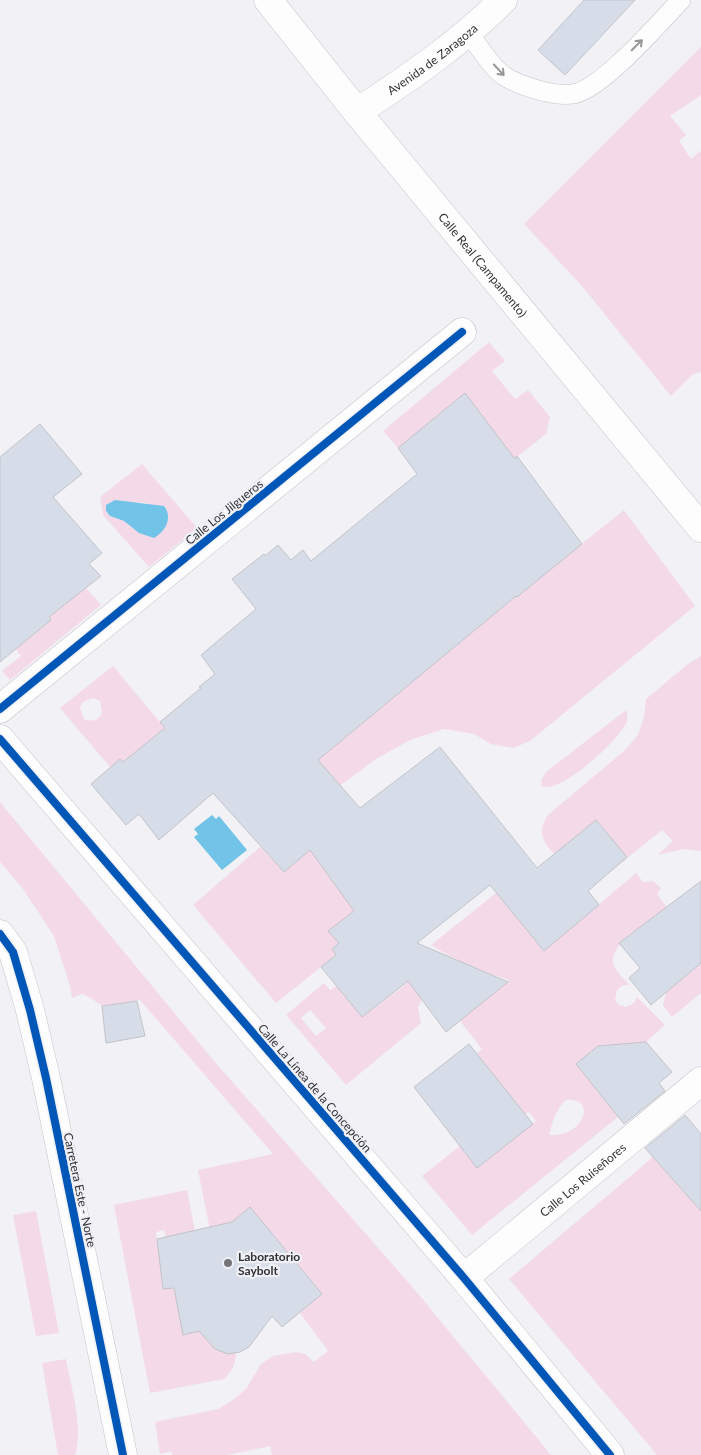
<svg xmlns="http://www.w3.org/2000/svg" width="701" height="1455" font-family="Lato,sans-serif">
	<rect width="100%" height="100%" fill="#f1f1f6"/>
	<path fill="#f4dae8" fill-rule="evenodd" d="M 701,47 L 701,95 L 670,116 L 686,135 L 679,141 L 691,159 L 700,151 L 701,153 L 701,372 L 693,374 L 671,396 L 581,285 L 524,224 Z
		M 489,342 L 505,361 L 492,371 L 515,399 L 528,390 L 550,417 L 546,434 L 482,484 L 465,394 L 398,448 L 383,431 Z
		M 142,464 L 197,528 L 149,567 L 103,515 L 100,497 ZM 139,502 L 149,504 L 133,528 L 124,521 L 110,516 Z
		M 624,510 L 695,606 L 530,741 L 513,748 L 491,744 L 474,734 L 444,729 L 410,740 L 376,759 L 318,802 L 318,760 L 488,619 Z
		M 86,588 L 101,605 L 10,680 L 2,671 L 21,656 L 16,649 L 51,620 L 49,617 Z
		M 701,656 L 701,851 L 683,849 L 658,855 L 673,841 L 662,830 L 600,880 C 582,871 546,857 542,834 C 541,827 545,820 548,815 L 625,750 L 638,735 L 644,717 L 646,699 L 688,664 Z
		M 113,666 L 165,728 L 123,762 L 120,759 L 110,767 L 60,708 ZM 93,698 L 100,701 L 102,712 C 99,721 91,722 84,719 L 80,708 L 83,702 Z
		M 626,710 C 628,714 628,716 627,721 C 622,738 560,795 542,786 L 541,781 L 546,772 Z
		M 0,802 L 215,1062 L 415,1290 L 551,1455 L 272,1455 L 270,1446 L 228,1455 L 172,1455 L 171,1451 L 160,1454 L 155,1422 L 218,1409 L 233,1400 L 246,1389 L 261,1364 L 273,1356 L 296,1352 L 305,1354 L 314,1362 L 328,1351 L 300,1313 L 322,1294 L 250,1207 L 219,1234 L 211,1235 L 198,1170 L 273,1154 L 140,1000 L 102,1006 L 91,998 L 82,994 L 72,998 L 70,986 L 54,936 L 23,889 L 0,862 Z
		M 260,847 L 284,872 L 310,850 L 330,878 L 357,909 L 339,943 L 332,949 L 336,955 L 276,1003 L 193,905 Z
		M 636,873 L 643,882 L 653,881 L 661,888 L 657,894 L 674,917 L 642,945 L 632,932 C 623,940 609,953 614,966 C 617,973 625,979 629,985 L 623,985 L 617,990 L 615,1000 L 619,1005 L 626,1007 L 634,1003 L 637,997 L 665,1025 L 646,1042 L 577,1064 L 618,1117 L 472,1235 L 422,1176 L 460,1146 L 478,1167 L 536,1121 L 529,1112 L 525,1114 L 501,1085 L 486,1096 L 462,1066 L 482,1049 L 460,1021 L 509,980 C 482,972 456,961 431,945 L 496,893 L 512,903 L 516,917 L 544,951 ZM 566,1100 C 598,1097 584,1138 549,1135 C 552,1123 556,1109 566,1100 Z
		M 701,963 L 701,993 L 672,1017 L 663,1005 L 666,993 Z
		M 418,972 L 422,999 L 418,1007 L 421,1023 L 346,1085 L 286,1015 L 324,983 L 330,990 L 337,986 L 362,1017 L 400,989 ZM 310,1010 L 326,1028 L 316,1036 L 301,1018 Z
		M 653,1157 L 701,1211 L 701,1455 L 657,1455 L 509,1279 Z
		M 187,1190 L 195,1231 L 166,1237 L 164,1230 L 156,1232 L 163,1289 L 174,1288 L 183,1334 L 206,1329 C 208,1347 218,1354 236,1353 C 235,1365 233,1370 224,1379 L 150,1393 L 114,1205 Z
		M 36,1211 L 59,1333 L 36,1336 L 13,1215 Z
		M 66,1359 C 71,1388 84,1427 75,1455 L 58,1455 L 42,1363 Z"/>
	<path fill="#71c3e7" d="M 115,500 L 164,506 C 173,517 166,531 154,538 L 139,533 L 124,521 L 110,516 L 106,511 L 106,505 Z
		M 212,815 L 216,819 L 219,816 L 247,850 L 222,870 L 194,837 L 198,834 L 194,829 Z"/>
	<path fill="#d7dde8" stroke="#c2c3c7" d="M 584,0 L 635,0 L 565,75 L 538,50 Z
		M 465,393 L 515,459 L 517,456 L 582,544 L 517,597 L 516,596 L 318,760 L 360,808 L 440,747 L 537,868 L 596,820 L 627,857 L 588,891 L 599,905 L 544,951 L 490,885 L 417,943 L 508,982 L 446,1032 L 408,981 L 362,1017 L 321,967 L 336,955 L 332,949 L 339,943 L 328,931 L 354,911 L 310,850 L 284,872 L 213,793 L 159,840 L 139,814 L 126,825 L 91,784 L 120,759 L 123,762 L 165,728 L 160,722 L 201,688 L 199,687 L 215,674 L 201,655 L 256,609 L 232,579 L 264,554 L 265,556 L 278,545 L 291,560 L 303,550 L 311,561 L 417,474 L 398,448 Z
		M 40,424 L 82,474 L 53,497 L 102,553 L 89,564 L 101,576 L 49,617 L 51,620 L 0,662 L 0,457 Z
		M 701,881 L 701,963 L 651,1005 L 629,978 L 640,968 L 619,943 Z
		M 137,1001 L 145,1036 L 106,1043 L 102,1006 Z
		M 646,1042 L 672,1072 L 659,1083 L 665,1091 L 624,1124 L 576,1064 L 598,1046 Z
		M 469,1044 L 533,1124 L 477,1168 L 414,1087 Z
		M 685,1115 L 701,1134 L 701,1211 L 645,1148 Z
		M 250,1207 L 322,1294 L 282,1327 L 272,1316 L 249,1347 L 240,1352 L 228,1354 L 215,1349 L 199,1331 L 183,1335 L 174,1288 L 163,1289 L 157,1239 L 232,1222 Z"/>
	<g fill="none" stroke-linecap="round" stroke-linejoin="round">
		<g stroke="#c5c5c9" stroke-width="20">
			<path id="service" d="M 468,32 C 477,44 492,68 504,76 C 520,86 555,97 573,94 C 601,90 660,22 681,0"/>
		</g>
		<g stroke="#c5c5c9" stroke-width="29">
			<g id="minor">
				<path d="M 0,709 L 462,332"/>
				<path d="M 0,934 L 13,952 L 30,1010 L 46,1078 L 123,1455"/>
				<path id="s1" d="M 464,1278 L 701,1081"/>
			</g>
		</g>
		<g stroke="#c5c5c9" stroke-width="29">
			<g id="tertiary">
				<path id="s2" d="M 357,112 C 408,79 460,43 503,0"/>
				<path d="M 0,739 L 464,1278 L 610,1455"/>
			</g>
		</g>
		<g stroke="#c5c5c9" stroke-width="29">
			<g id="trunk">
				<path id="s3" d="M 268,0 L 357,112 L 701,528"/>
			</g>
		</g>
		<use href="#service" stroke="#fdfdfe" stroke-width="19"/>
		<use href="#minor" stroke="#fdfdfe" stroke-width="28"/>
		<use href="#tertiary" stroke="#fdfdfe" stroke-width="28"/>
		<use href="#trunk" stroke="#fdfdfe" stroke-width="28"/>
		<g stroke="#f0f0f7" stroke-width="11">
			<path id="cycleway" d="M 0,709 L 462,332
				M 0,739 L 464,1278 L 610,1455
				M 0,934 L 13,952 L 30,1010 L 46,1078 L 123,1455"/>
		</g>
		<use href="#cycleway" stroke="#0057b8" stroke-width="8"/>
	</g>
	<defs><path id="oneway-shaft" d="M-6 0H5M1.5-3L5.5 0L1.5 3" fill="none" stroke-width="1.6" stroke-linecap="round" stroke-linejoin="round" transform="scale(1.25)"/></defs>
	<g stroke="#989799">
		<use href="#oneway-shaft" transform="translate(637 45) rotate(-45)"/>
		<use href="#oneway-shaft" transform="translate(499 70) rotate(47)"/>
	</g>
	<circle fill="#757478" stroke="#f0f0f7" stroke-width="2" cx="228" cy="1263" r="5"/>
	<g text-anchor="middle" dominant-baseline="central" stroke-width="4.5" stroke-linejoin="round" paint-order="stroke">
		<g font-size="12" fill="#323134" stroke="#f0f0f7">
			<text stroke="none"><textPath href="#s2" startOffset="92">Avenida de Zaragoza</textPath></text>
			<text stroke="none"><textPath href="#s3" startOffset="341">Calle Real (Campamento)</textPath></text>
			<text transform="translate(224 512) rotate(-39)">Calle Los Jilgueros</text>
			<text transform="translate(315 1088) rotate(49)">Calle La Línea de la Concepción</text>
			<text stroke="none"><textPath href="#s1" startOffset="154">Calle Los Ruiseñores</textPath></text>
			<text transform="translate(80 1190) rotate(78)">Carretera Este - Norte</text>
		</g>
		<g font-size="12" font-weight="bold" fill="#323134" stroke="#f0f0f7" text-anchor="start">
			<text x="238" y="1256">Laboratorio<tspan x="238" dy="14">Saybolt</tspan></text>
		</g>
	</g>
</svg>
